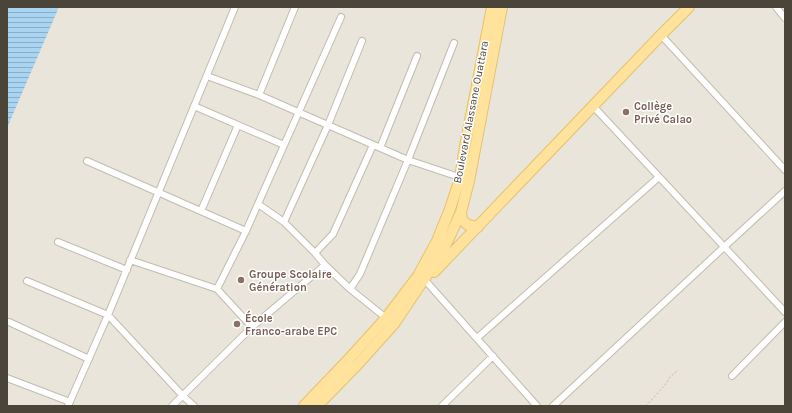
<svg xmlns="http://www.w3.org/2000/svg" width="792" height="413" font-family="Karla,sans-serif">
	<defs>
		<pattern id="water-rules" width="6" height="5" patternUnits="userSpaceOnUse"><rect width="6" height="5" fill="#a9d4f2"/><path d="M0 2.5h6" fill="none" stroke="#8caec5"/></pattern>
	</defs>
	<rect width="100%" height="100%" fill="#f6f3ec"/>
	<path fill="#eae5da" d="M 7,7 L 785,7 L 785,406 L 7,406 Z"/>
	<path fill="url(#water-rules)" d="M 7,7 L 59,7 L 7,128 Z"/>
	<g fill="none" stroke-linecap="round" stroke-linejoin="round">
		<g stroke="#c2bbae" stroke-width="8">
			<path id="minor" d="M 776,7 L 785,18
				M 661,35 L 785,170
				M 207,76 L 259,95 L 408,160 L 462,178
				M 259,95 L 295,7
				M 194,106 L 284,145
				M 593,106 L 785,312
				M 380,148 L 417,56
				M 87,161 L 246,231
				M 258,204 L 284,222 L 315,253 L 325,265 L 350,289 L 386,318
				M 201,211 L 238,125
				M 284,222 L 328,125 L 362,41
				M 58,242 L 127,270
				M 315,253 L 333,234 L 373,145
				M 130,260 L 217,289 L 252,327
				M 424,279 L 537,406
				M 27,281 L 108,315 L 183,396 L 194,406
				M 217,289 L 246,231 L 341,17
				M 350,289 L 360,274 L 408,160 L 454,43
				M 9,322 L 89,359
				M 477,338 L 659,177
				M 732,376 L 785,322
				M 7,378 L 70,402
				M 68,406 L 108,315 L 235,7
				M 172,406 L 252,327 L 325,265
				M 442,406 L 493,356
				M 553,406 L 724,247 L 785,191"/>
		</g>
		<g stroke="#e6c16a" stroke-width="12">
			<path id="primary" d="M 461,212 L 462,220 L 468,225 L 478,227
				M 434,272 L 661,35 L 689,7
				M 304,406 L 347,361 L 386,318 L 418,276 L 437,241 L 450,209 L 460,178 L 465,146 L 477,85 L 492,7
				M 317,406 L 358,364 L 394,324 L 443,251 L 461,212 L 469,181 L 502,7"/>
		</g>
		<path stroke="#c4b79f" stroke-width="1" stroke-dasharray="2 2" stroke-linecap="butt" d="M 646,406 L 665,385 L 670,377 L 678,370"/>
		<use href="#minor" stroke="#fff" stroke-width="6"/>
		<use href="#primary" stroke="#ffe39c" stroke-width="10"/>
	</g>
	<g fill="#8d6e63" stroke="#fff" stroke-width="1.5">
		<circle cx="626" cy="112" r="4"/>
		<circle cx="241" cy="280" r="4"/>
		<circle cx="237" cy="324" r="4"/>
	</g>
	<g text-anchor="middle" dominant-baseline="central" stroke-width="3" stroke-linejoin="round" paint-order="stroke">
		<g font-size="11" font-weight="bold" fill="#785e54" stroke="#fff" text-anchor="start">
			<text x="634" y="106">Collège<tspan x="634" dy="13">Privé Calao</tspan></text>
			<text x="249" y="274">Groupe Scolaire<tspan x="249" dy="13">Génération</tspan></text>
			<text x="245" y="318">École<tspan x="245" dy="13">Franco-arabe EPC</tspan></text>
		</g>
		<g font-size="11" fill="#4b4439" stroke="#fff">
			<text transform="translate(471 112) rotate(-79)">Boulevard Alassane Ouattara</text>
		</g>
	</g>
	<rect width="792" height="413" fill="none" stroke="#4b4439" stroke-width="16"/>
</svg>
